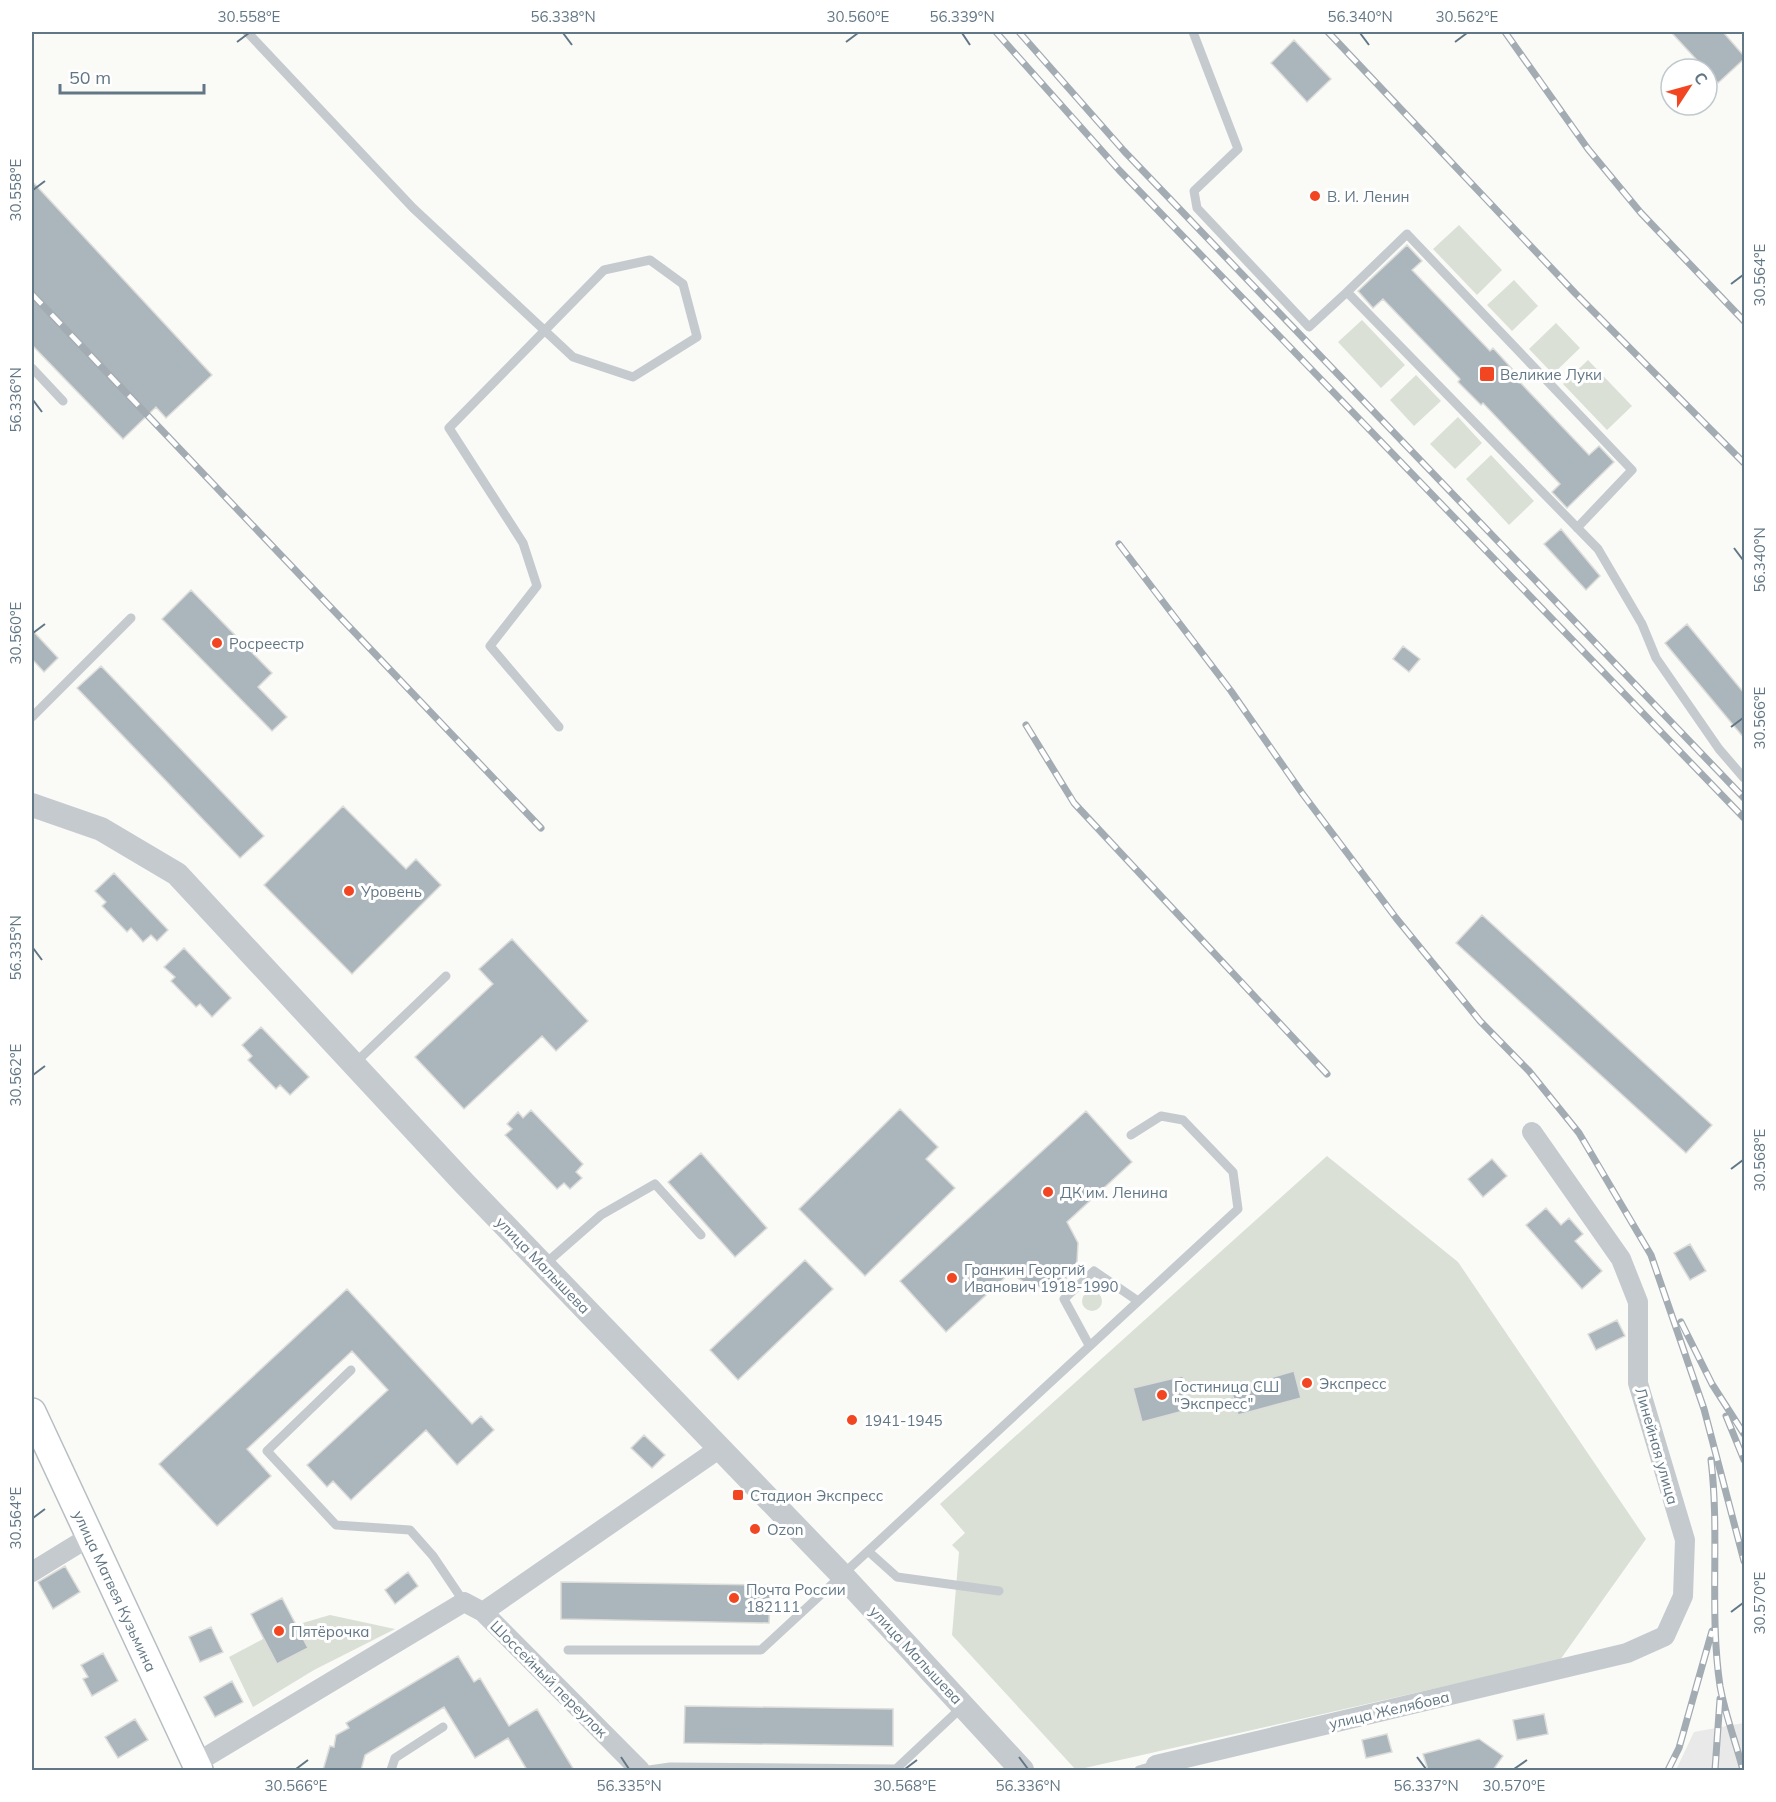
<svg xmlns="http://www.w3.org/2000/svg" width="1776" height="1802" font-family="Mulish,sans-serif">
	<rect width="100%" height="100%" fill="#fafaf7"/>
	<path fill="#e8e9e8" d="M 1744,1723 L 1744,1770 L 1676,1770 L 1694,1732 Z"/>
	<path fill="#dae0d6" d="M 1459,225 L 1502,270 L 1477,295 L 1433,249 Z
		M 1514,280 L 1538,306 L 1512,331 L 1487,305 Z
		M 1362,320 L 1405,365 L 1381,388 L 1338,342 Z
		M 1556,323 L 1580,348 L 1553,374 L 1529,349 Z
		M 1588,360 L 1632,406 L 1607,430 L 1563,384 Z
		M 1416,375 L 1441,401 L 1414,426 L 1390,400 Z
		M 1458,417 L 1482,443 L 1455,469 L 1430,444 Z
		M 1491,455 L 1534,501 L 1509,525 L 1466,479 Z
		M 1327,1156 L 1458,1262 L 1646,1539 L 1560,1660 L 1076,1770 L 952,1635 L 959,1552 L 952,1545 L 965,1533 L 940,1504 Z
		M1082 1301a10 10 0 1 1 20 0a10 10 0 1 1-20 0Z
		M 330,1615 L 395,1629 L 314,1670 L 253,1707 L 229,1657 L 282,1629 Z"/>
	<path fill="#abb5bc" stroke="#dcdcd9" stroke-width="1.5" d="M 1671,32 L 1723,32 L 1744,56 L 1744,59 L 1718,83 Z
		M 1294,40 L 1331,79 L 1307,102 L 1271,63 Z
		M 32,181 L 212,375 L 166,418 L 156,407 L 123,439 L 32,345 Z
		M 1407,245 L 1422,261 L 1412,270 L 1490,351 L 1493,348 L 1515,372 L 1513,375 L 1589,455 L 1599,446 L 1614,462 L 1567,508 L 1552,492 L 1560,484 L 1483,403 L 1481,405 L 1458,382 L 1460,379 L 1383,299 L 1373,308 L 1358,291 Z
		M 1561,529 L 1600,576 L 1586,590 L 1544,544 Z
		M 191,590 L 272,673 L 258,687 L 287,717 L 272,731 L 162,619 Z
		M 1687,624 L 1744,693 L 1744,738 L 1665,643 Z
		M 32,630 L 58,658 L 44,672 L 32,659 Z
		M 1403,646 L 1420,659 L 1409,672 L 1393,659 Z
		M 101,666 L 264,836 L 240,858 L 77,688 Z
		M 343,806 L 406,869 L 416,859 L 441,885 L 352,974 L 264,885 Z
		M 114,873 L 168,930 L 157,941 L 151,935 L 143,942 L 131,928 L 127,932 L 102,906 L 106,902 L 95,891 Z
		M 1482,915 L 1712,1125 L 1686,1153 L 1456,943 Z
		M 512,939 L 588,1021 L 556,1051 L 542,1036 L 464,1109 L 415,1057 L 493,984 L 479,969 Z
		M 184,948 L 231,998 L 212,1017 L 200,1004 L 196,1007 L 171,981 L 175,977 L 164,967 Z
		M 261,1027 L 309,1077 L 290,1095 L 280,1085 L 276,1089 L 248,1060 L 252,1056 L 242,1045 Z
		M 900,1109 L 938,1147 L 926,1159 L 955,1188 L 865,1276 L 799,1209 Z
		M 531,1110 L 583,1164 L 576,1172 L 582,1178 L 570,1189 L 564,1183 L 557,1189 L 505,1135 L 512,1129 L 507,1124 L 518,1112 L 523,1118 Z
		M 1086,1111 L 1132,1162 L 1067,1222 L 1078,1243 L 1077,1262 L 1066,1279 L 1049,1287 L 1030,1286 L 1010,1273 L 946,1332 L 900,1281 Z
		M 701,1153 L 767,1228 L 735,1257 L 668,1182 Z
		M 1492,1159 L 1507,1176 L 1483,1197 L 1468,1179 Z
		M 1546,1208 L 1561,1225 L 1569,1218 L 1583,1234 L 1575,1241 L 1602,1271 L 1582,1289 L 1526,1225 Z
		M 1690,1244 L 1706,1271 L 1690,1280 L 1674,1253 Z
		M 805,1260 L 833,1289 L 738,1380 L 710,1350 Z
		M 347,1289 L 472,1424 L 481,1416 L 494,1430 L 457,1465 L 426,1430 L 351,1500 L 333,1481 L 327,1487 L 307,1465 L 388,1390 L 352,1351 L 247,1449 L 271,1476 L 217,1526 L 159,1464 Z
		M 1617,1320 L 1625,1336 L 1596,1350 L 1588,1334 Z
		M 1294,1371 L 1301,1398 L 1238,1415 L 1231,1389 Z
		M 1183,1376 L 1191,1409 L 1142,1422 L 1133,1388 Z
		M 644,1435 L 665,1455 L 652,1468 L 631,1448 Z
		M 65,1566 L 80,1592 L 53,1609 L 38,1582 Z
		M 408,1572 L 418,1586 L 395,1604 L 385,1590 Z
		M 561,1582 L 770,1585 L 769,1623 L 561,1619 Z
		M 282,1598 L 308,1648 L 277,1664 L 251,1614 Z
		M 211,1627 L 223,1652 L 200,1662 L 189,1637 Z
		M 103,1653 L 118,1681 L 92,1696 L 83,1679 L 88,1677 L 81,1665 Z
		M 458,1656 L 474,1682 L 480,1678 L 509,1726 L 537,1709 L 574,1770 L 527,1770 L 508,1738 L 475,1758 L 444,1707 L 365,1755 L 361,1770 L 323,1770 L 330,1746 L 334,1747 L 336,1735 L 349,1728 L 346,1723 Z
		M 232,1681 L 243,1702 L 215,1717 L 204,1697 Z
		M 685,1706 L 893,1709 L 893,1746 L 684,1743 Z
		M 1544,1714 L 1548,1734 L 1517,1740 L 1513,1720 Z
		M 135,1719 L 148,1740 L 118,1758 L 105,1737 Z
		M 1387,1734 L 1392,1752 L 1366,1758 L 1362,1740 Z
		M 1479,1739 L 1503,1756 L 1493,1770 L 1428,1770 L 1423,1754 Z"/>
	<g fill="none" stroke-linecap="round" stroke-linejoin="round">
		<g stroke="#b7bec3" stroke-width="30">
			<path id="secondary" d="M 32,1412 L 199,1770"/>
		</g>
		<path stroke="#c5cace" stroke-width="9" d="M 247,32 L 413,208 L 573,357 L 633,377 L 697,337 L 683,284 L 650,260 L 604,270 L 449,428 L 523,543 L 537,586 L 490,646 L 559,727
			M 1193,32 L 1238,149 L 1194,191 L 1197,208 L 1309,327 L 1347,292 L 1598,549 L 1642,624 L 1656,658 L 1719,749 L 1744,778
			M 1347,292 L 1407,234 L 1632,470 L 1577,528
			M 32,368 L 63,401
			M 32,717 L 131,618
			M 355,1063 L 446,976
			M 545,1264 L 601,1215 L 655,1184 L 701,1235
			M 1089,1345 L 1064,1299 L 1094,1271 L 1138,1301
			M 351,1370 L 267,1451 L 336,1525 L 410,1530 L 433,1556 L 464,1602
			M 868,1551 L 897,1577 L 999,1591
			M 568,1650 L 761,1650 L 1238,1209 L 1233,1172 L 1183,1120 L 1161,1116 L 1131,1135
			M 391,1770 L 395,1758 L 443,1727
			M 649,1770 L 670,1767 L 896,1769 L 961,1708
			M 1139,1770 L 1156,1765"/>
		<path stroke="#c5cace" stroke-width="20" d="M 32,1572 L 89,1537
			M 483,1612 L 720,1448
			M 196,1763 L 464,1602 L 483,1612 L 640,1770
			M 1158,1770 L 1156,1765 L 1627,1653 L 1665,1636 L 1683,1596 L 1685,1540 L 1638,1383 L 1638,1302 L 1621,1259 L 1532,1132"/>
		<path stroke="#c5cace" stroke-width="24" d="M 32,805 L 101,829 L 177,874 L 464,1183 L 842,1575 L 1022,1770"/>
		<use href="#secondary" stroke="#fff" stroke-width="27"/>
		<g stroke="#a3acb2" stroke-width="7">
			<path id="rail" d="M 996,32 L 1119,170 L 1744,818
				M 1019,32 L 1124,151 L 1744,798
				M 1328,32 L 1575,293 L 1744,463
				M 1505,32 L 1588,149 L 1641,213 L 1744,321
				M 32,294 L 541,828
				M 1119,544 L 1231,691 L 1302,793 L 1396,918 L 1480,1021 L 1529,1071 L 1579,1133 L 1651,1255 L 1704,1409 L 1744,1561
				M 1026,725 L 1074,803 L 1327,1074
				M 1681,1322 L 1712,1384 L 1744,1434
				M 1726,1416 L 1744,1460
				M 1711,1460 C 1720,1535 1709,1611 1720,1686 C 1725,1714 1736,1743 1743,1770
				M 1668,1770 L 1679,1748 L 1712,1631
				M 1715,1770 L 1720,1699"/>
		</g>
		<use href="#rail" stroke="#fff" stroke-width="4.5" stroke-dasharray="14" stroke-linecap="butt"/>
	</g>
	<path fill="none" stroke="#627785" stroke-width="2" d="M 563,33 L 572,45M 962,33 L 970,45M 1360,33 L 1369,45M 237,42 L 249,33M 846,42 L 858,33M 1455,42 L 1467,33M 33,190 L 45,181M 1731,284 L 1743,275M 33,400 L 42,412M 1734,548 L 1743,560M 33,633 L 45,624M 1731,727 L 1743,718M 33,948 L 42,960M 33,1075 L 45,1066M 1731,1169 L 1743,1160M 33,1518 L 45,1509M 1731,1612 L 1743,1603M 621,1757 L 629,1769M 1019,1757 L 1028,1769M 1417,1757 L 1426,1769M 296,1769 L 308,1760M 905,1769 L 917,1760M 1514,1769 L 1527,1760"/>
	<g fill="#f14621" stroke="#fff" stroke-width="2">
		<circle cx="1315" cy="196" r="6"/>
		<rect x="1479" y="366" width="16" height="16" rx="3"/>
		<circle cx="217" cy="643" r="6"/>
		<circle cx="349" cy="891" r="6"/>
		<circle cx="1048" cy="1192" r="6"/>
		<circle cx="952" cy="1278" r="6"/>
		<circle cx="1307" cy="1383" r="6"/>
		<circle cx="1162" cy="1395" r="6"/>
		<circle cx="852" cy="1420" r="6"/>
		<rect x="732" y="1489" width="12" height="12" rx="3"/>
		<circle cx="755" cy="1529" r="6"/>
		<circle cx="734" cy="1598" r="6"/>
		<circle cx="279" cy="1631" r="6"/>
	</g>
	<g text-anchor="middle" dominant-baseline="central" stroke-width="6" stroke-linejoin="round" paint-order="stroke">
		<g font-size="15" fill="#627785" stroke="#fff" text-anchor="start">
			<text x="1327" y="196">В. И. Ленин</text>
			<text x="1500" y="374">Великие Луки</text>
			<text x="229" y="643">Росреестр</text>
			<text x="361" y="891">Уровень</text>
			<text x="1060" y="1192">ДК им. Ленина</text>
			<text x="964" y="1269">Гранкин Георгий<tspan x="964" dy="17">Иванович 1918-1990</tspan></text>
			<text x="1319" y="1383">Экспресс</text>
			<text x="1174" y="1386">Гостиница СШ<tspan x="1174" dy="17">"Экспресс"</tspan></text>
			<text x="864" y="1420">1941-1945</text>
			<text x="750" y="1495">Стадион Экспресс</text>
			<text x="767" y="1529">Ozon</text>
			<text x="746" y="1589">Почта России<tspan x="746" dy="17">182111</tspan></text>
			<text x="291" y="1631">Пятёрочка</text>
		</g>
		<g font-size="15" fill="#627785" stroke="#fff">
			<text transform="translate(543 1265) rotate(46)">улица Малышева</text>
			<text transform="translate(1657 1446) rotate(74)">Линейная улица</text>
			<text transform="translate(115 1591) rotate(65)">улица Матвея Кузьмина</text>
			<text transform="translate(916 1655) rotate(47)">улица Малышева</text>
			<text transform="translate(549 1679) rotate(45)">Шоссейный переулок</text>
			<text transform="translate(1389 1710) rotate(-13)">улица Желябова</text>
		</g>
	</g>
	<rect width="1776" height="1802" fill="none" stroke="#ffffff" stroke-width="66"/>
	<g transform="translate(1689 87) rotate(54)"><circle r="28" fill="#ffffff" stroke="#c0c9ce" stroke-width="1.5"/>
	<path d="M0-4.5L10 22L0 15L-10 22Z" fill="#f14621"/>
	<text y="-9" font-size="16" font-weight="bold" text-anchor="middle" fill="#627785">С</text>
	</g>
	<path d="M60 84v9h144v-9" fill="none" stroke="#627785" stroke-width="3"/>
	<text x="69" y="84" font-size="18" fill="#627785" stroke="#ffffff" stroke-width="4.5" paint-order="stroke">50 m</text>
	<rect x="33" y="33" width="1710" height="1736" fill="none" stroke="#627785" stroke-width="2"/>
	<g font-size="15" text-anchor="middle" fill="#627785">
		<text x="249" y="22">30.558°E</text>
		<text x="563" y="22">56.338°N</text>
		<text x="858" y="22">30.560°E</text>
		<text x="962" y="22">56.339°N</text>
		<text x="1360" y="22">56.340°N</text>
		<text x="1467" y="22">30.562°E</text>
		<text transform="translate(16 190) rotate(-90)" y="5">30.558°E</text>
		<text transform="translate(1760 275) rotate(-90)" y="5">30.564°E</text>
		<text transform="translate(16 400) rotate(-90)" y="5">56.336°N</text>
		<text transform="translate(1760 560) rotate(-90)" y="5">56.340°N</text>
		<text transform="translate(16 633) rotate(-90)" y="5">30.560°E</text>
		<text transform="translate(1760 718) rotate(-90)" y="5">30.566°E</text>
		<text transform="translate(16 948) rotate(-90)" y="5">56.335°N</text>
		<text transform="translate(16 1075) rotate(-90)" y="5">30.562°E</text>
		<text transform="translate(1760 1160) rotate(-90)" y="5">30.568°E</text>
		<text transform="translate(16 1518) rotate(-90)" y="5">30.564°E</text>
		<text transform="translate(1760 1603) rotate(-90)" y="5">30.570°E</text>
		<text x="296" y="1791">30.566°E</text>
		<text x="629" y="1791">56.335°N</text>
		<text x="905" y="1791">30.568°E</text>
		<text x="1028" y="1791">56.336°N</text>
		<text x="1426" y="1791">56.337°N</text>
		<text x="1514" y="1791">30.570°E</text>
	</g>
</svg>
